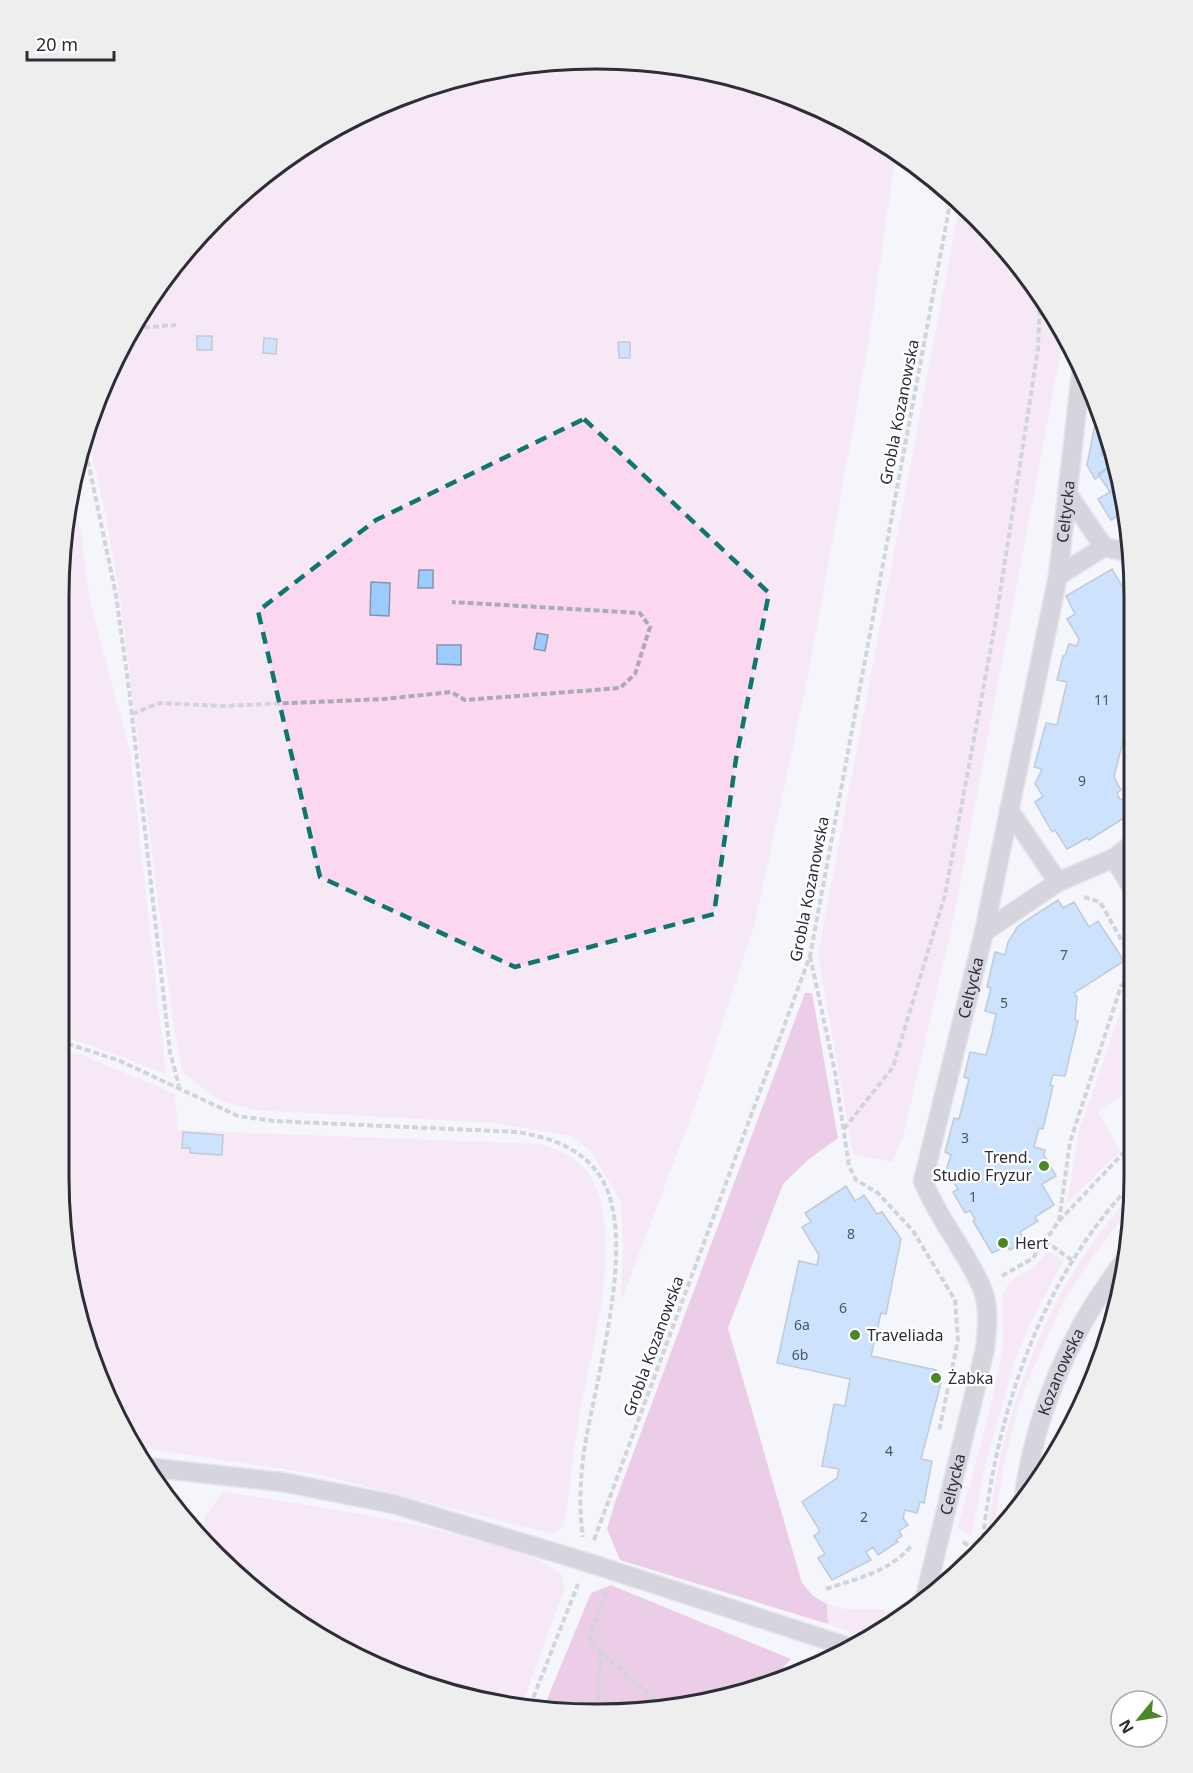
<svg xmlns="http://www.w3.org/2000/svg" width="1193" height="1773" font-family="'Noto Sans',sans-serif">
	<rect width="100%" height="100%" fill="#f4f5fb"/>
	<path fill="#fbd7f0" d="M 562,60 C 596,61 633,58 667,63 C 745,74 833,107 896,153 L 869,340 L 808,676 L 755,923 L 697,1101 L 621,1301 L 623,1247 L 621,1202 L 590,1150 L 571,1136 L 495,1123 L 254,1110 L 219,1100 L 183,1073 L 174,1029 L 120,597 L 107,521 L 89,441 L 114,359 L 192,242 L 269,169 L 359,114 L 458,77 Z
		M 960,202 L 1024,269 L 1064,335 L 953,921 L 903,1137 L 892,1162 L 853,1154 L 818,955 Z
		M 72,497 L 81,530 L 90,601 L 130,752 L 166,1074 L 60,1034 L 63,526 Z
		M 1131,992 L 1131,1090 L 1098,1111 L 1120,1151 L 1067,1203 L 1079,1131 L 1127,994 Z
		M 59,1050 L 84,1056 L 175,1094 L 178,1130 L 541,1144 C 556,1149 569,1154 581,1165 C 631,1214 592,1348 581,1408 C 574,1447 570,1487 564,1526 L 553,1534 L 317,1474 L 135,1447 L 87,1349 L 59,1176 Z
		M 1130,1197 L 1130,1209 L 1096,1252 L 1065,1298 L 1032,1371 L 1019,1404 L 1003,1466 L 993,1538 L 987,1531 C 992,1507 994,1483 1000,1459 C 1022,1362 1062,1271 1130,1197 Z
		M 1047,1251 L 1063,1261 L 1031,1322 L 1014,1363 L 986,1462 L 971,1536 L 958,1527 C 974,1468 993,1404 1003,1344 C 1006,1325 997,1308 1005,1290 C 1013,1271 1035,1274 1047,1251 Z
		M 1101,1344 L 1077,1417 L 1061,1441 L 1076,1398 Z
		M 223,1492 C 305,1505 385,1516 465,1537 C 499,1546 535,1553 562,1575 L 565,1588 L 522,1704 L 391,1674 L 269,1603 L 204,1534 L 204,1518 Z
		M 827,1604 L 845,1609 L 883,1609 L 896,1618 L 871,1638 L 828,1624 Z"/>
	<path fill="#e39bcf" d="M 805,993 L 812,993 L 838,1138 L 809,1159 L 783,1184 L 728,1328 L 802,1583 L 813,1596 L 827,1604 L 828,1624 L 620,1560 L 607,1529 L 615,1502 Z
		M 611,1585 L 791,1659 L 770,1682 L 735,1696 L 561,1713 L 543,1709 L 591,1593 Z"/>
	<path fill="#9ccbfe" stroke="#8396ab" stroke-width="1.5" d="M 197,336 L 212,336 L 212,350 L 197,350 Z
		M 264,338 L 277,339 L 276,354 L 263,353 Z
		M 618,342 L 630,342 L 630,358 L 619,358 Z
		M 1098,409 L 1107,432 L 1101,455 L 1107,456 L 1108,468 L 1095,479 L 1087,465 Z
		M 1107,432 L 1116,458 L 1124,506 L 1114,490 L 1110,492 L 1098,474 L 1108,468 L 1107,456 L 1101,455 Z
		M 1114,490 L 1124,506 L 1127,524 L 1121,514 L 1111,520 L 1098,499 Z
		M 1112,569 L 1122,586 L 1129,582 L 1133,588 L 1132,730 L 1126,729 L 1114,777 L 1121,790 L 1117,793 L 1120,800 L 1123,798 L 1132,813 L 1089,840 L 1087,838 L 1067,849 L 1055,830 L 1052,832 L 1035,802 L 1043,796 L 1035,784 L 1042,769 L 1034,767 L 1046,723 L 1057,725 L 1067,682 L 1057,680 L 1063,656 L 1065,656 L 1069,644 L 1077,646 L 1079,639 L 1067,619 L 1075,614 L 1066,596 Z
		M 419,570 L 433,570 L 433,588 L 418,588 Z
		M 371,582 L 390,583 L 389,616 L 370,615 Z
		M 537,633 L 548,635 L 545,651 L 534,649 Z
		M 437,645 L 461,645 L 461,665 L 437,664 Z
		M 1058,900 L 1063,908 L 1074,902 L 1089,927 L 1098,921 L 1124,961 L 1074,993 L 1077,997 L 1075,1020 L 1078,1021 L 1065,1076 L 1053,1075 L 1050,1085 L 1053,1086 L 1043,1129 L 1039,1128 L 1034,1147 L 1045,1150 L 1044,1155 L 1056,1176 L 1042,1184 L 1054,1205 L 1035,1217 L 1038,1221 L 1020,1232 L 1026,1241 L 1010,1250 L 1007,1246 L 992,1253 L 973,1221 L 975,1219 L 970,1211 L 965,1213 L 953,1192 L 958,1189 L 946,1170 L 951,1155 L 945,1152 L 954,1118 L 959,1119 L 969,1079 L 964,1077 L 970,1052 L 986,1055 L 992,1033 L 996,1014 L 985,1011 L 991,988 L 987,987 L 995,952 L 1005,955 L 1008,942 L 1018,926 Z
		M 183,1132 L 223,1135 L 222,1155 L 190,1153 L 190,1148 L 182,1148 Z
		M 846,1186 L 855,1201 L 864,1195 L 877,1214 L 882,1212 L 901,1239 L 886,1314 L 881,1313 L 871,1356 L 936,1370 L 942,1379 L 921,1459 L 932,1461 L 924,1503 L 920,1502 L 917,1513 L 905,1510 L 903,1518 L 908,1525 L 899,1531 L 902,1536 L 896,1540 L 898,1542 L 878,1555 L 873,1547 L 866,1552 L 871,1560 L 832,1580 L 818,1558 L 825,1554 L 814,1536 L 820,1531 L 802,1502 L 837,1478 L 839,1469 L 822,1466 L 834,1404 L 845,1406 L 850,1379 L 777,1363 L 799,1261 L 817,1265 L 819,1255 L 802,1227 L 811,1222 L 805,1213 Z"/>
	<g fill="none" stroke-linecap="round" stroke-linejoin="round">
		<g stroke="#d0d1d8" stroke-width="21">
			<path id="lane" d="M 1067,493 L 1104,547
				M 1058,576 L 1104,547 L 1132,553
				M 1114,858 L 1132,888
				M 145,1467 L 282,1482 L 393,1504 L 586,1562 L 852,1648"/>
		</g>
		<g stroke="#d0d1d8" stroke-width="21">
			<g id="street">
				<path d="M 1009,810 L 1058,882"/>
				<path d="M 984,932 L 1058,882 L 1114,858 L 1132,844"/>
				<path id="s1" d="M 1024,1496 C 1035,1412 1073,1325 1126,1259"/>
				<path id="s2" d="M 926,1593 L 985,1349 C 987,1329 990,1308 982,1288 C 966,1251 938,1219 923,1181 L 984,932 L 1058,576 L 1082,365"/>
			</g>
		</g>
		<path stroke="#abacb3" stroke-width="4" stroke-dasharray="6 3" stroke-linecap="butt" d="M 135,328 L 176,325
			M 86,452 L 116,595 L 129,689 L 170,1052 L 179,1086
			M 132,714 L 159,703 L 221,706 L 384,699 L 451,692 L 465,700 L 620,688 L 635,674 L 650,627 L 640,613 L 452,602
			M 1084,897 L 1100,902 L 1131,957
			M 810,956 L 835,1072 L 849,1166 L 856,1180 L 878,1193 L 913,1231 L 955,1300 L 958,1340 L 939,1431
			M 59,1041 L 118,1060 L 238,1116 L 273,1121 L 518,1132 C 551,1138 580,1147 600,1176 C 641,1238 592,1388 583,1459 C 580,1485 579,1511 583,1537
			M 844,1129 L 893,1067 L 945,895 L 995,625 L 1038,349 L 1040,296
			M 1059,1221 L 1070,1142 L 1121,986 L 1131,976
			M 1045,1241 L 1073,1261
			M 1002,1276 L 1033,1258 L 1059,1221 L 1130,1146
			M 594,1540 L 810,956 L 952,193
			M 963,1542 L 977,1551
			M 982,1547 C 995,1418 1039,1281 1130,1186
			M 826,1589 C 858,1578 890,1572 912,1545
			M 606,1592 L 591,1631 L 590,1643 L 660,1704
			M 530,1706 L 578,1584
			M 597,1710 L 601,1653"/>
		<use href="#lane" stroke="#b2acb8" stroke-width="18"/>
		<use href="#street" stroke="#b2acb8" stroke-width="18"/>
	</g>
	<path d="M0 0H1193V1773H0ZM 584,419 L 769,593 L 736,759 L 714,914 L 515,967 L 320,877 L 258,611 L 376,520 Z" fill="#f4f5fb" fill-opacity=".55" fill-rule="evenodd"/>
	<path fill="none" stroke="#0f766e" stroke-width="4.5" stroke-dasharray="12 8" stroke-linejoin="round" d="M 584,419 L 769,593 L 736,759 L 714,914 L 515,967 L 320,877 L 258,611 L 376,520 Z"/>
	<g fill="#4c8827" stroke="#fff" stroke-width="2">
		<circle cx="1044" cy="1166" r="6"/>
		<circle cx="1003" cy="1243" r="6"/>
		<circle cx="855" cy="1335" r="6"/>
		<circle cx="936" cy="1378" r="6"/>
	</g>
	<g text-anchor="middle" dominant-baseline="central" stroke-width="4.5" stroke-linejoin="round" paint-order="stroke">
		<g font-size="14" fill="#485469">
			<text x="1102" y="699">11</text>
			<text x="1082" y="780">9</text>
			<text x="1064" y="954">7</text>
			<text x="1004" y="1002">5</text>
			<text x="965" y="1137">3</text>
			<text x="973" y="1196">1</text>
			<text x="851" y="1233">8</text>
			<text x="843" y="1307">6</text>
			<text x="802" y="1324">6a</text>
			<text x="800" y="1354">6b</text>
			<text x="889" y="1450">4</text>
			<text x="864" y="1516">2</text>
		</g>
		<g font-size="16" fill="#2c2d37" stroke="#fff">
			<text transform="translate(899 412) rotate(-79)">Grobla Kozanowska</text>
			<text stroke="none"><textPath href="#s2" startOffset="1120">Celtycka</textPath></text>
			<text transform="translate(809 889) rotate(-79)">Grobla Kozanowska</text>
			<text stroke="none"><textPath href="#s2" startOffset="634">Celtycka</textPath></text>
			<text transform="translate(653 1346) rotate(-70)">Grobla Kozanowska</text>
			<text stroke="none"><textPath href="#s1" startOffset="130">Kozanowska</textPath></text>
			<text stroke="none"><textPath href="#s2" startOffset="112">Celtycka</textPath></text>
		</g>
		<g font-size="16" fill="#2c2d37" stroke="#fff" text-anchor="start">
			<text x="1032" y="1157" text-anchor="end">Trend.<tspan x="1032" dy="18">Studio Fryzur</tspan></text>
			<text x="1015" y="1243">Hert</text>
			<text x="867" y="1335">Traveliada</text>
			<text x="948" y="1378">Żabka</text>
		</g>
	</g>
	<path d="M0 0H1193V1773H0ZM596 69H597A527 527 0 0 1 1124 596V1177A527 527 0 0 1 597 1704H596A527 527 0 0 1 69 1177V596A527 527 0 0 1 596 69Z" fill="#eeeeef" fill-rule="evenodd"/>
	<path fill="none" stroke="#2c2d37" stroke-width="3" d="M596 69H597A527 527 0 0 1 1124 596V1177A527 527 0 0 1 597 1704H596A527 527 0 0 1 69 1177V596A527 527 0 0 1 596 69Z"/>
	<g transform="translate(1139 1719) rotate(240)"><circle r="28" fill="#ffffff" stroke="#ababaf" stroke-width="1.5"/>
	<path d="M0-4.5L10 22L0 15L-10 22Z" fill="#4c8827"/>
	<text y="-9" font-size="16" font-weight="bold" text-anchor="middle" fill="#2c2d37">N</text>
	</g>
	<path d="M27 51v9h87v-9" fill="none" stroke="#2c2d37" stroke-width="3"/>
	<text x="36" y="51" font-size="18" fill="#2c2d37" stroke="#ffffff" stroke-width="4.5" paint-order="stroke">20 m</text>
</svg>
